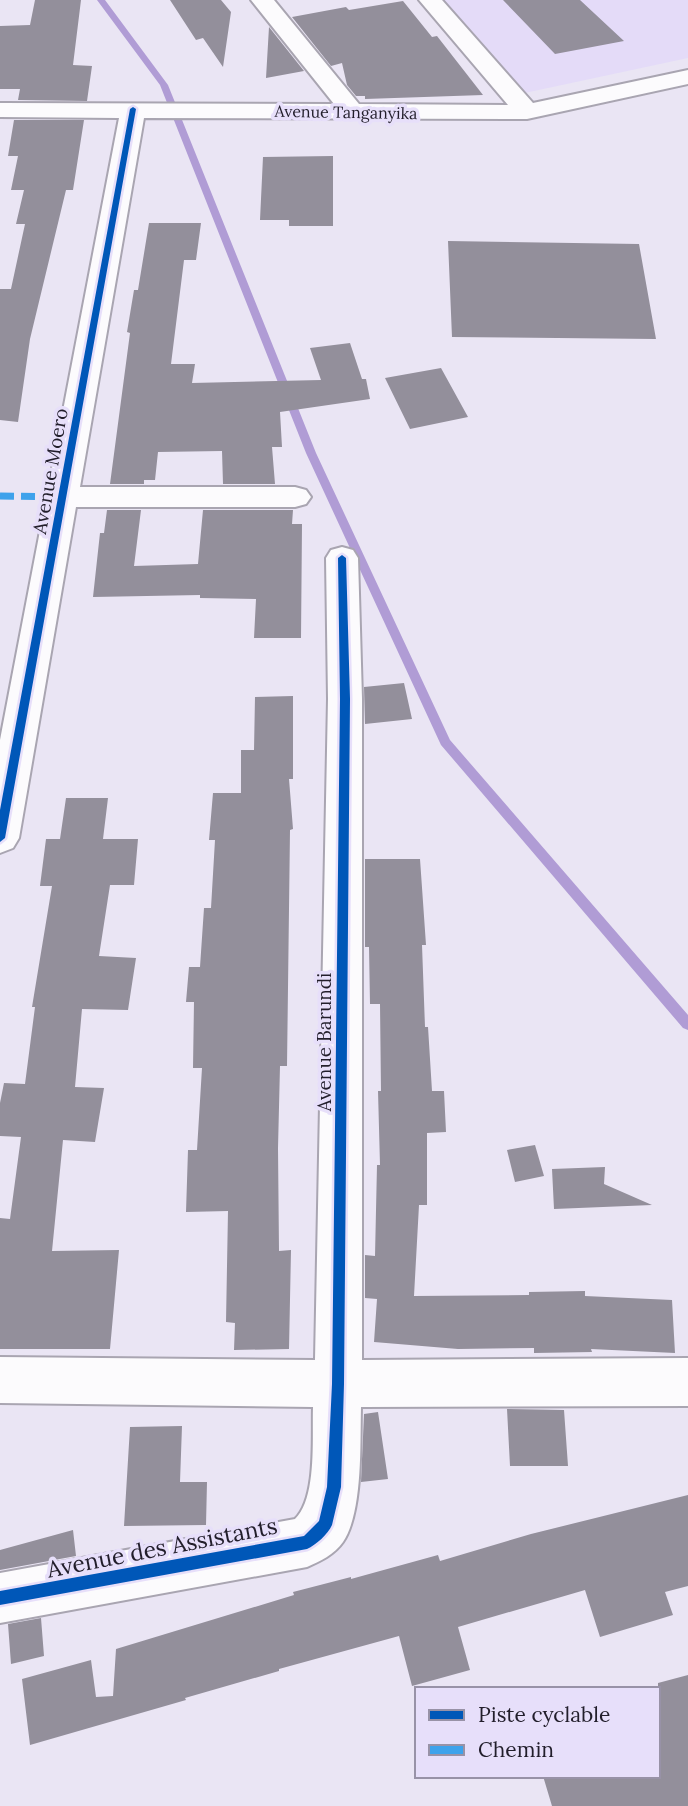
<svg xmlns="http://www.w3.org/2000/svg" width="688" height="1806" font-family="Lora,serif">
	<rect width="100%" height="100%" fill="#eae5f4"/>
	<path fill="#e4dbf8" d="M 434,0 L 688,0 L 688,58 L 520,94 Z"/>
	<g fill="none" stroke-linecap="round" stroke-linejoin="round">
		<path fill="#b09cd5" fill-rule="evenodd" d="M 97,0 L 105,0 L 168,85 L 316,453 L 450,740 L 688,1015 L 688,1030 L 683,1028 L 441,745 L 306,453 L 160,85 Z"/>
	</g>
	<path fill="#938f9b" d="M 35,0 L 81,0 L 73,65 L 92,66 L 87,101 L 18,100 L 20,89 L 0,89 L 0,26 L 30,25 Z
		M 170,0 L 221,0 L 231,12 L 223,67 L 203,38 L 196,40 Z
		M 503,0 L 580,0 L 624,41 L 555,54 Z
		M 403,1 L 432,37 L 437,36 L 483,95 L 365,99 L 365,96 L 356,96 L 347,85 L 342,63 L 331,66 L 292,17 L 346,7 L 349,10 Z
		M 269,27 L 304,71 L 266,78 Z
		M 14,120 L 84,120 L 73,190 L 66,190 L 30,339 L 18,422 L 0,420 L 0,289 L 11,289 L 25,224 L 16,224 L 24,190 L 11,190 L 18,156 L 8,156 Z
		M 333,156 L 333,226 L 289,226 L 289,220 L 260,220 L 263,157 Z
		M 149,223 L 201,223 L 196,260 L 184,260 L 171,364 L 195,364 L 192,383 L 321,380 L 310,348 L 350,343 L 362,379 L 366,379 L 370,399 L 280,412 L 282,447 L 272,447 L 275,484 L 223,484 L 222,451 L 158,452 L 155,480 L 144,480 L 144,484 L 110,484 L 130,333 L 127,332 L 134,290 L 138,290 Z
		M 448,241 L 639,244 L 656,339 L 452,337 Z
		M 441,368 L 468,417 L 410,429 L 385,378 Z
		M 107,510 L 141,510 L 134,566 L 198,564 L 203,510 L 293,510 L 292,524 L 302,524 L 301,638 L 254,638 L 256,599 L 200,598 L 200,595 L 93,597 L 100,533 L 104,533 Z
		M 404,683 L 412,719 L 365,724 L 364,687 Z
		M 293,696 L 293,779 L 289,779 L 293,829 L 290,830 L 287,1066 L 280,1066 L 278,1148 L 279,1251 L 291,1250 L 289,1349 L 234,1350 L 235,1323 L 226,1322 L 228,1211 L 186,1212 L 188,1150 L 197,1150 L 202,1068 L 193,1068 L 194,1002 L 186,1002 L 189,967 L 200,967 L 204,908 L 211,908 L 215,840 L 209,840 L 213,793 L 241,793 L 241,750 L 254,750 L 255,697 Z
		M 66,798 L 108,798 L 103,839 L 138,839 L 134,885 L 110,885 L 99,956 L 136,958 L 128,1010 L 82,1009 L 75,1087 L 104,1088 L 95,1142 L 63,1140 L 52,1251 L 119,1250 L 110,1349 L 0,1349 L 0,1218 L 10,1219 L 21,1137 L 0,1136 L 0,1103 L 4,1083 L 25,1084 L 35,1007 L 32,1007 L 52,886 L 40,886 L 46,839 L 60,839 Z
		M 365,859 L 420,859 L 426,945 L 422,945 L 425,1027 L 428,1027 L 432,1091 L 444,1091 L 446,1132 L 427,1133 L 427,1205 L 419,1205 L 414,1296 L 529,1295 L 529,1292 L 585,1291 L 585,1296 L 672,1300 L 675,1353 L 591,1349 L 592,1352 L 534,1353 L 534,1348 L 458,1349 L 374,1342 L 377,1299 L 365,1298 L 365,1255 L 375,1256 L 377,1165 L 380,1165 L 378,1091 L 381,1091 L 380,1004 L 370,1004 L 369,947 L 365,947 Z
		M 535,1145 L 544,1176 L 515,1182 L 507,1150 Z
		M 605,1167 L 604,1184 L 652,1205 L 554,1209 L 552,1169 Z
		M 507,1409 L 564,1410 L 568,1466 L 510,1466 Z
		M 378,1412 L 388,1479 L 361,1482 L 364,1414 Z
		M 182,1426 L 180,1482 L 207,1482 L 206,1525 L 124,1526 L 130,1427 Z
		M 688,1495 L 688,1586 L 665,1592 L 673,1615 L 600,1637 L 585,1590 L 458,1627 L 470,1670 L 412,1686 L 399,1636 L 279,1669 L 279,1671 L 185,1698 L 186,1700 L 30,1745 L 22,1679 L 91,1660 L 96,1697 L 113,1696 L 116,1649 L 294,1595 L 293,1592 L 351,1577 L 351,1579 L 438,1555 L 440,1561 L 531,1534 Z
		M 73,1530 L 76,1556 L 0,1570 L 0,1550 Z
		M 41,1618 L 44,1656 L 11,1664 L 8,1624 Z
		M 688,1675 L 688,1806 L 552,1806 L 543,1776 L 658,1776 L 658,1683 Z"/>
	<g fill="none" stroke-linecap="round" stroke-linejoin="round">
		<g stroke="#a9a5b1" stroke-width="4">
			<path id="street" d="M 251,0 L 274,0 L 359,104 L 508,105 L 419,0 L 442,0 L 533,103 L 688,70 L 688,84 L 527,119 L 144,118 L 80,487 L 295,487 L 306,490 L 311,497 L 306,504 L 295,507 L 76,507 L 19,838 L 13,848 L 0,853 L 0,740 L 119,118 L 0,117 L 0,103 L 334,104 Z
				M 342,547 L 353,550 L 358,558 L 362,699 L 362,1360 L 688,1358 L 688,1406 L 361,1407 C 360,1444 363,1512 343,1542 C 334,1555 320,1561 307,1567 L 0,1623 L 0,1573 L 295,1519 C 317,1498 312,1438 313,1407 L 0,1403 L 0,1357 L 315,1360 L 328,699 L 326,558 L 331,550 Z"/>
		</g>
		<use href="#street" fill="#fcfbfd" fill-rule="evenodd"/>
		<path stroke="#3ea2eb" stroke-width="7" stroke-dasharray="14 7" stroke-linecap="butt" d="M 0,496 L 64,497"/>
		<g stroke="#e7dffa" stroke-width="5">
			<path id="cycleway" d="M 133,107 L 136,109 L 5,838 L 0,842 L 0,810 L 130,109 Z
				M 342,555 L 346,558 L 350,699 L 344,1384 L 341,1487 L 332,1525 C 328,1534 316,1545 307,1549 L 0,1605 L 0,1591 L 304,1536 L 319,1521 L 327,1487 L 332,1384 L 340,699 L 338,558 Z"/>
		</g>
		<use href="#cycleway" fill="#0057b8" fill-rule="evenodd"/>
	</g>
	<g text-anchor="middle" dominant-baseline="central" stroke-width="7" stroke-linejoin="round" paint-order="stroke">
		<g font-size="16" fill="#221e2b" stroke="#e7dffa">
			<text transform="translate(346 112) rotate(1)">Avenue Tanganyika</text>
		</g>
		<g font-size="19" fill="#221e2b" stroke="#e7dffa">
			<text transform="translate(50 471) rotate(-80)">Avenue Moero</text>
			<text transform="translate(324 1042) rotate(-90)">Avenue Barundi</text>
		</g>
		<g font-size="23" fill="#221e2b" stroke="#e7dffa">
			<text transform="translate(162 1547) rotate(-11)">Avenue des Assistants</text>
		</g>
	</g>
	<rect x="415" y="1687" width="245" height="91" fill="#e7dffa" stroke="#9892a7" stroke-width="2"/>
	<rect x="429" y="1710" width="35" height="10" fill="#0057b8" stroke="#9892a7" stroke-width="2"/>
	<text x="478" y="1722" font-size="21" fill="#221e2b">Piste cyclable</text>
	<rect x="429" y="1745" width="35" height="10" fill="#3ea2eb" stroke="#9892a7" stroke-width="2"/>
	<text x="478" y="1757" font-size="21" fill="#221e2b">Chemin</text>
</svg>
